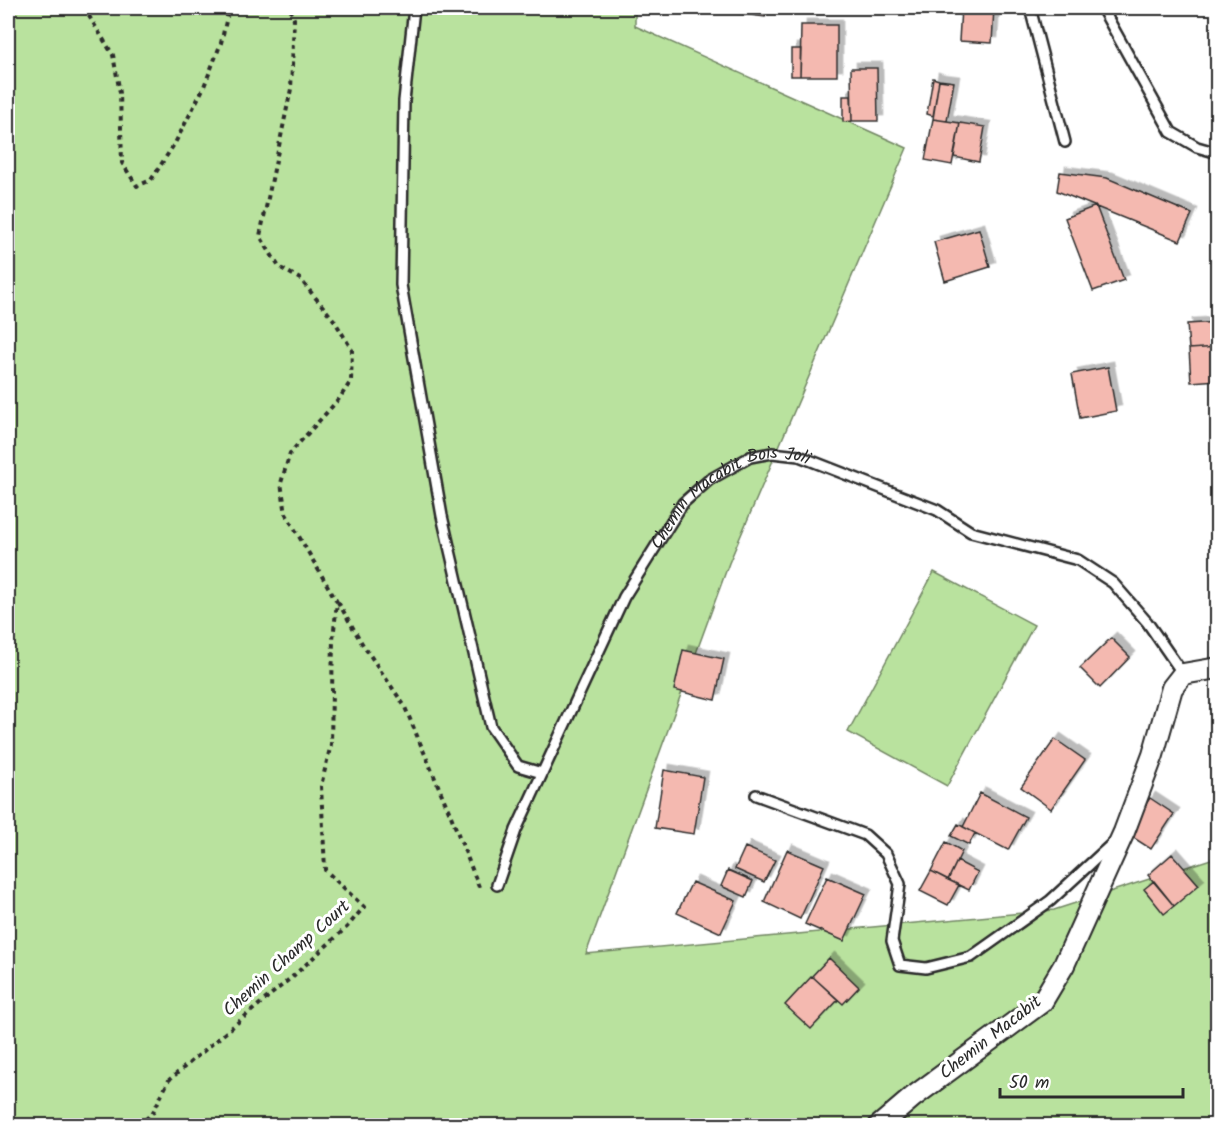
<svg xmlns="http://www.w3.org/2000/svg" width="1225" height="1133" font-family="Kalam,sans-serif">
	<defs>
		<filter id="shadow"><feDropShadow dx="5.5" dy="-5.5" stdDeviation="0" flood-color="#0004"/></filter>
	</defs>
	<rect width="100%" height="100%" fill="#fff"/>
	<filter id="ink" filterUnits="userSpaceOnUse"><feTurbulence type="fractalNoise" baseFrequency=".0167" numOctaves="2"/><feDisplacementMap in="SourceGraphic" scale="12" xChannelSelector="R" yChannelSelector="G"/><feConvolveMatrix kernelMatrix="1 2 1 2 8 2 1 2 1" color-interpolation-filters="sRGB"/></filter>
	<g filter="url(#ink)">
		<path fill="#b9e29e" stroke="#728664" stroke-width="1.5" d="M 8,8 L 635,8 L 635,26 L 907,148 L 729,563 L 586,954 L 1054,910 L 1217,857 L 1217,1125 L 8,1125 Z
			M 934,572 L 1034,625 L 947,786 L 848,732 Z"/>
		<path fill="#f4b9b0" stroke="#2b2b2b" stroke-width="1.5" filter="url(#shadow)" d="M 712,8 L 766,8 L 765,17 L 712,10 Z
			M 961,8 L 994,8 L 992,43 L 959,41 Z
			M 801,25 L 837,25 L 837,76 L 800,76 Z
			M 791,49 L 801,49 L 800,76 L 791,76 Z
			M 851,68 L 877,68 L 878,121 L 852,121 Z
			M 933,78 L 939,80 L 933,116 L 927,114 Z
			M 939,80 L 954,82 L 947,121 L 933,119 Z
			M 843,96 L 851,96 L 852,121 L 843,122 Z
			M 933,119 L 960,123 L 952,165 L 925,160 Z
			M 960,123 L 985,127 L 979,162 L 954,157 Z
			M 1060,172 L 1107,178 L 1192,214 L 1180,241 L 1057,191 Z
			M 1096,206 L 1124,280 L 1093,291 L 1065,218 Z
			M 979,229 L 990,267 L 945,281 L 934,242 Z
			M 1218,322 L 1218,347 L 1189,349 L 1187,324 Z
			M 1218,347 L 1218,380 L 1191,382 L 1189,349 Z
			M 1108,367 L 1116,411 L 1080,418 L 1072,374 Z
			M 1111,638 L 1130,657 L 1100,688 L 1080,668 Z
			M 683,650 L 724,659 L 715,700 L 674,690 Z
			M 1055,739 L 1085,760 L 1051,809 L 1021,787 Z
			M 664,770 L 703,777 L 694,834 L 655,828 Z
			M 980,793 L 1026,817 L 1008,850 L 963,827 Z
			M 1150,798 L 1174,814 L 1151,849 L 1126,833 Z
			M 958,824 L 975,833 L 969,845 L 951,836 Z
			M 946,842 L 962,851 L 948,880 L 931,871 Z
			M 745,847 L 775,860 L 764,882 L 735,869 Z
			M 787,850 L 824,866 L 800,919 L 764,902 Z
			M 1172,854 L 1199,885 L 1174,906 L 1148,875 Z
			M 957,861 L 978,872 L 969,890 L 948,880 Z
			M 728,870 L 753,881 L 746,897 L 721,886 Z
			M 931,871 L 959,885 L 948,905 L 920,891 Z
			M 827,877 L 866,894 L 844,941 L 805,924 Z
			M 1154,881 L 1174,906 L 1164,914 L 1144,889 Z
			M 692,882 L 736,901 L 721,933 L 677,913 Z
			M 829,958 L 859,987 L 843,1004 L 812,976 Z
			M 812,976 L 838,1000 L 811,1029 L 785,1005 Z"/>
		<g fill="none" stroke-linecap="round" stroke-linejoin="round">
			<g stroke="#2b2b2b" stroke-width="14">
				<g id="lane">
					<path d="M 414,8 L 404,101 L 401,285 L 442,516 L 491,727 L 518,766 L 542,773"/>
					<path d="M 1030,8 L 1065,142"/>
					<path d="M 1102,8 L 1171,132 L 1197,147 L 1218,153"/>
					<path d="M 756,795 L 865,835 L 886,854 L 900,884 L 892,941 L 900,965 L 926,968 L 971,957 L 1050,901 L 1114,842"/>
					<path id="s1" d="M 497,885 L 516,830 L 624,597 L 683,503 L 709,480 L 750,457 L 772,453 L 799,456 L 937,510 L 971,532 L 1078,560 L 1113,583 L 1147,622 L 1183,674"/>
				</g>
			</g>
			<g stroke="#2b2b2b" stroke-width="24">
				<path id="street" d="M 879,1126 L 913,1097 L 1042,1002 L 1064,965 L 1124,832 L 1153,755 L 1172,688 L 1183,674 L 1218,668"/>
			</g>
			<path stroke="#2b2b2b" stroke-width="4" stroke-dasharray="4.5 4.5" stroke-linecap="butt" d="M 84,8 L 113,55 L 120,93 L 122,163 L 137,186 L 151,180 L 175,143 L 203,89 L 221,43 L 229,8
				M 338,602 L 363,645 L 404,705 L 451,816 L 479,887
				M 139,1126 L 153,1112 L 169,1080 L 292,977 L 347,927 L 364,907 L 325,870 L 321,786 L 331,744 L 333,639 L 337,602 L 286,514 L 281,483 L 290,453 L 339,399 L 351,381 L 352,350 L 334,320 L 300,279 L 279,267 L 260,236 L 291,89 L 294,19 L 290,8"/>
			<use href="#lane" stroke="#fff" stroke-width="9"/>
			<use href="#street" stroke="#fff" stroke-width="20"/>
		</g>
	</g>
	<g text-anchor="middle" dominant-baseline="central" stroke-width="6" stroke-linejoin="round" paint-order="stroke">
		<g font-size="18" fill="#2b2b2b" stroke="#fff">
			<text stroke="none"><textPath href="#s1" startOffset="471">Chemin Macabit Bois Joli</textPath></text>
			<text transform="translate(287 959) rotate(-42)">Chemin Champ Court</text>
			<text transform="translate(991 1038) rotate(-38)">Chemin Macabit</text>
		</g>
	</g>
	<rect width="1225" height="1133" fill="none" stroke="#fff" stroke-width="30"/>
	<rect x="15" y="15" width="1195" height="1103" fill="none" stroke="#2b2b2b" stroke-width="2" filter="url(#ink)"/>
	<path d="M1000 1088v9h183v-9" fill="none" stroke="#2b2b2b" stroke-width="3"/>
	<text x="1009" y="1088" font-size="18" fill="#2b2b2b" stroke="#ffffff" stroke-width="4.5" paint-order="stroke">50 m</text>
</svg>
